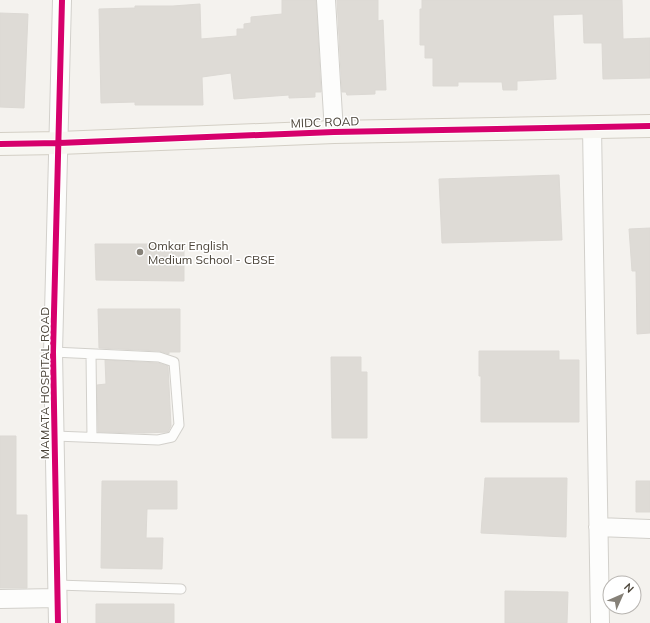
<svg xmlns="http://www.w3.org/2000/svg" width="650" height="623" font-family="Mulish,sans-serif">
	<rect width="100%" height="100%" fill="#f4f2ee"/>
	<path fill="#dedbd6" stroke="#dcd9d4" d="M 282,0 L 316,0 L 321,92 L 315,92 L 315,97 L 289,98 L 289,95 L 234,99 L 231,73 L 202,77 L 203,105 L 135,105 L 135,102 L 101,103 L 99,9 L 135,8 L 135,6 L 173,6 L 200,4 L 201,39 L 237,36 L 237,29 L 244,29 L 244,24 L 251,23 L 251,17 L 282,14 Z
		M 337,0 L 378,0 L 378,21 L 383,20 L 386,90 L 375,90 L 375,94 L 347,95 L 346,92 L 342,92 Z
		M 422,0 L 622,0 L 623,39 L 650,38 L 650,78 L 603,79 L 602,43 L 584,43 L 583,14 L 553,15 L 556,79 L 517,81 L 517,90 L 503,90 L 502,82 L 458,82 L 458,86 L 433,86 L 433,58 L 425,58 L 425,45 L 420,45 L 420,9 L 422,9 Z
		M 0,13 L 28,14 L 24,108 L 0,107 Z
		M 559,175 L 562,240 L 442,243 L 439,179 Z
		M 650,228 L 650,333 L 637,334 L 636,271 L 632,271 L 629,229 Z
		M 95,244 L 184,244 L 184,281 L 96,280 Z
		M 98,309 L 180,309 L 180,352 L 169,352 L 169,354 L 159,351 L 99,348 Z
		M 479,351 L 559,351 L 559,360 L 579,360 L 579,422 L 481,422 L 481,376 L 479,376 Z
		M 331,357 L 361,357 L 361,372 L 367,372 L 367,438 L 332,438 Z
		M 105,360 L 158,363 L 168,366 L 171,426 L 168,432 L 144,433 L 98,432 L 97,385 L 106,384 Z
		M 0,436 L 16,436 L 16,515 L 27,515 L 27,588 L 0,588 Z
		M 485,478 L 567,478 L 566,537 L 481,533 Z
		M 102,481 L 177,481 L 177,509 L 147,509 L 146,538 L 163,538 L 162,569 L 101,568 Z
		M 636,481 L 650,481 L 650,512 L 636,512 Z
		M 505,591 L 568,592 L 567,623 L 505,623 Z
		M 96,604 L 174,604 L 174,623 L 96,623 Z"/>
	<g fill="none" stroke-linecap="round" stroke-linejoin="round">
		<g stroke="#d2d0cb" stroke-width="11">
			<path id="lane" d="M 53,352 L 159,357 L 174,362 L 179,425 L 172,437 L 158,440 L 55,436
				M 91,354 L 92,437
				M 57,585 L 181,589"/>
		</g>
		<g stroke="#d2d0cb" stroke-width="20">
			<path id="street" d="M 326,0 L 334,132
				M 592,127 L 600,623
				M 598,527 L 650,529
				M 0,599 L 57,598
				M 58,623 L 53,352 L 62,0"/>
		</g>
		<g stroke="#d3cfc5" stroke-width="24">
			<path id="secondary" d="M 0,144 L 59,143 L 334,132 L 650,126"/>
		</g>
		<use href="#lane" stroke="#fdfdfc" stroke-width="9"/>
		<use href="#street" stroke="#fdfdfc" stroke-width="18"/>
		<use href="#secondary" stroke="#f7f6f1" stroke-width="22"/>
		<g stroke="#fff" stroke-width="8">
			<path id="cycleway" d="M 0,144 L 59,143 L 334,132 L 650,126
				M 58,623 L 53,352 L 62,0"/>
		</g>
		<use href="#cycleway" stroke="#d6006c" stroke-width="6"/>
	</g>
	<circle fill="#868178" stroke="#fff" stroke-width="1.5" cx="140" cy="252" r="4"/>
	<g text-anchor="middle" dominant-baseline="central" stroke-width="3" stroke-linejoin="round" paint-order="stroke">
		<g font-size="12" fill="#4b4439" stroke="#fff">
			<text transform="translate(325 122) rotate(-2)">MIDC ROAD</text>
			<text transform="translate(44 383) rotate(-90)">MAMATA HOSPITAL ROAD</text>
		</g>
		<g font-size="12" fill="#4b4439" stroke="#fff" text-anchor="start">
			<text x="148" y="245">Omkar English<tspan x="148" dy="14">Medium School - CBSE</tspan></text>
		</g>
	</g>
	<g transform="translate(622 595) rotate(45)"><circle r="19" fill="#ffffff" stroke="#b7b4b0"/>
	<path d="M0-3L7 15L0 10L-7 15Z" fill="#868178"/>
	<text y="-6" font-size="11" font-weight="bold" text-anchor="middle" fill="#4b4439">N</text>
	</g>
</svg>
